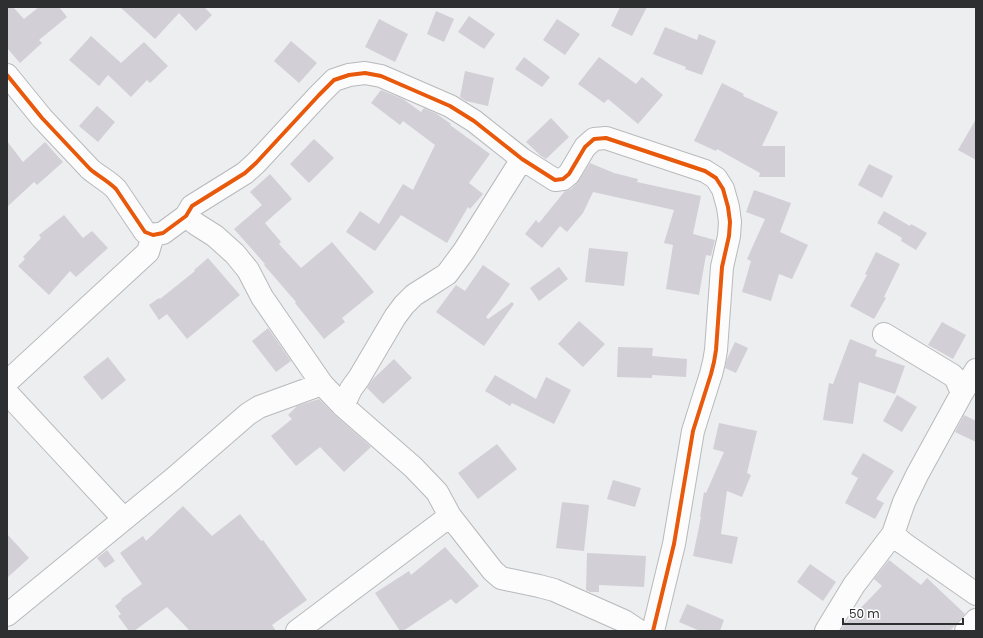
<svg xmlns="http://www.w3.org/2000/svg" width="983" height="638" font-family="Poppins,sans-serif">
	<rect width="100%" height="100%" fill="#eceef0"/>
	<path fill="#d3cfd6" d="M 7,7 L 13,7 L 24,19 L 39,7 L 59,7 L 67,17 L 39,40 L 42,43 L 20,63 L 7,48 Z
		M 120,7 L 204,7 L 212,15 L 196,31 L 179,13 L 155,39 Z
		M 620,7 L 647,7 L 632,36 L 611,26 Z
		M 436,11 L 454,19 L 444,42 L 427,34 Z
		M 469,16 L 495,34 L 484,49 L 458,32 Z
		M 379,19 L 408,34 L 395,62 L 365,47 Z
		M 557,19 L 580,34 L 565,55 L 543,40 Z
		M 665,27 L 697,40 L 699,34 L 716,41 L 702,75 L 685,69 L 686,67 L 653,54 Z
		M 91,36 L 121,63 L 144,42 L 168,66 L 150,83 L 147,80 L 131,97 L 108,75 L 99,86 L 69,60 Z
		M 291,41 L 317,63 L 299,83 L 274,61 Z
		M 524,57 L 550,77 L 542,87 L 515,69 Z
		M 599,57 L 636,84 L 642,77 L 663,95 L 638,124 L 608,99 L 604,103 L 578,84 Z
		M 465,71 L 494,78 L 488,106 L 466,101 L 460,97 Z
		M 722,83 L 744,94 L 743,96 L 778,112 L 762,146 L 785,146 L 785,177 L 759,177 L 760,173 L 717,149 L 716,151 L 694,141 Z
		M 381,90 L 403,99 L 421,112 L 424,108 L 437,114 L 451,124 L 450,125 L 490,154 L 469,183 L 483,194 L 470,209 L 468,207 L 447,243 L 401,215 L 375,251 L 346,232 L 360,211 L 379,224 L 403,184 L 413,190 L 435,145 L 403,121 L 400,125 L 371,103 Z
		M 97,106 L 115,122 L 98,142 L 79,126 Z
		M 551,118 L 569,137 L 546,159 L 541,156 L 526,142 Z
		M 976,119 L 976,160 L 958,150 Z
		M 314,139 L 334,158 L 309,183 L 290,164 Z
		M 7,141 L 23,162 L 45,142 L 63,162 L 37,185 L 34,182 L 7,207 Z
		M 590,163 L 614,173 L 638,179 L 637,182 L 701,196 L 693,234 L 715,240 L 711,256 L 706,255 L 699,295 L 666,289 L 673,245 L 664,243 L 674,210 L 593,192 L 583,213 L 567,232 L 560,226 L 542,248 L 525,234 L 536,220 L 539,223 L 565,191 L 571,189 L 577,183 Z
		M 869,164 L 893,176 L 882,198 L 858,185 Z
		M 270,174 L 292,199 L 265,223 L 281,242 L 279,244 L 301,268 L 332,242 L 374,292 L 342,318 L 345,322 L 324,339 L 295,303 L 296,302 L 264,265 L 265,264 L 234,229 L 262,205 L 250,192 Z
		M 754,190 L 791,203 L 780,232 L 808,245 L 792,279 L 779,274 L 771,301 L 742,292 L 751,261 L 747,259 L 765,219 L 746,212 Z
		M 884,211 L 910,226 L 911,224 L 927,233 L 916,250 L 901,241 L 902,238 L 877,223 Z
		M 64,215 L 83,238 L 92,231 L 108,248 L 76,277 L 70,271 L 49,295 L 18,266 L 25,259 L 23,257 L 41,238 L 39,235 Z
		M 589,248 L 628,252 L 624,286 L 585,282 Z
		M 876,252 L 900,264 L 884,297 L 886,298 L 874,319 L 850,306 L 867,275 L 865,274 Z
		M 208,258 L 240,295 L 187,339 L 167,314 L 159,320 L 149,305 L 159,298 L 160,299 L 195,271 L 194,270 Z
		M 483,265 L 510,284 L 497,303 L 486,317 L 488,319 L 512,302 L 514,304 L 484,346 L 436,312 L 456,285 L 465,291 Z
		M 559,267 L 568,279 L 539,301 L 530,288 Z
		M 579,321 L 605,344 L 583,367 L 558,344 Z
		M 942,322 L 966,335 L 953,359 L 928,345 Z
		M 268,328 L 291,361 L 276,372 L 252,341 Z
		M 850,339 L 877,350 L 875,356 L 905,366 L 895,394 L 859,382 L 853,424 L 823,420 L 829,383 L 833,384 Z
		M 735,342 L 748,348 L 736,373 L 725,368 L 727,359 Z
		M 618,347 L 653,348 L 652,356 L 687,359 L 686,377 L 652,375 L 652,378 L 617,377 Z
		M 108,357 L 126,380 L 102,400 L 83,377 Z
		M 394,359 L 412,378 L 383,404 L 367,388 L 373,379 Z
		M 495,375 L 536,399 L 546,377 L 571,390 L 554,424 L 512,403 L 510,406 L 485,391 Z
		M 897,395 L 917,407 L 902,432 L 883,421 Z
		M 319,399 L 335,415 L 371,447 L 344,472 L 320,447 L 296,466 L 271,436 L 292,419 L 288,415 L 297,406 Z
		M 964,415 L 976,421 L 976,442 L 955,432 Z
		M 719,423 L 757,431 L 747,473 L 751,475 L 742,497 L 727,491 L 721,534 L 738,537 L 732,564 L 693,556 L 701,517 L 700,517 L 704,492 L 706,493 L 724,452 L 713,449 Z
		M 497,444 L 517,469 L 478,499 L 458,473 Z
		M 863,453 L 894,471 L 876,499 L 884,503 L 875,519 L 845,503 L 858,478 L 851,474 Z
		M 613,480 L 641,488 L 635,507 L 607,499 Z
		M 562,502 L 589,505 L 584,551 L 556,548 Z
		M 183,506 L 212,536 L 240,514 L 261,541 L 263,540 L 307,600 L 272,625 L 276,631 L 190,631 L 167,607 L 134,631 L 129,631 L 118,616 L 121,614 L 115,606 L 122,600 L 121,599 L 142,584 L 120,553 L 143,536 L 146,541 Z
		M 7,534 L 29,558 L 7,578 Z
		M 445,547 L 479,586 L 456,604 L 451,599 L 403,631 L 400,631 L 375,593 L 409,571 L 411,575 Z
		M 107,550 L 115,561 L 105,568 L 97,558 Z
		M 587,553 L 646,556 L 644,587 L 599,585 L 599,592 L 590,592 L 586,590 Z
		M 889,560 L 921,585 L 927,578 L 965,614 L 950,631 L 841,631 L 845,624 L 882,586 L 874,579 Z
		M 810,564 L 836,582 L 823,601 L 797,582 Z
		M 687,604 L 724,620 L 720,631 L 700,631 L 679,622 Z"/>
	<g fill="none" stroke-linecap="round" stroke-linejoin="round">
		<g stroke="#b8b9bb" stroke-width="24">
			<path id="minor" d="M 7,75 L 42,118 L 90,169 C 98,176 108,181 116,189 L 145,232 L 153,235 L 163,233 L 186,216 L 192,206 L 245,173 L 256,163 L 319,95 L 334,80 L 349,75 L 365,73 L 381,76 L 450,106 L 474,121 L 522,159 L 555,180 L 563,179 L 569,174 L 585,147 L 594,139 L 606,138 L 705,171 L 716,178 L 723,189 L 728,207 L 730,222 L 729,236 L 722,267 L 716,350 L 714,362 L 711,374 L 693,431 L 674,544 L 653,631
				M 186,216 L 196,224 L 215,236 L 235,254 L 248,270 L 262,297 L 322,384 L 343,406 L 413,467 L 437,492 L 450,516 L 493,571 L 501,578 L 539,586 L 554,590 L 624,621 L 639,631
				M 884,334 L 952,375 L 956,379 L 962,393
				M 976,370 L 962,393 L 917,475 L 904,502 L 893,534 L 903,543 L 976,594
				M 7,382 L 148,252 L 153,235
				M 7,393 L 124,519
				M 343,406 L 351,389 L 359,378 L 395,317 L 404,305 L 414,295 L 433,283 L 447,274 L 464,251 L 522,159
				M 7,615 L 173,479 L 248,414 L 259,407 L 322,384
				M 297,631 L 450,516
				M 826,631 L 854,585 L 893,534
				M 966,631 L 976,620"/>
		</g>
		<use href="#minor" stroke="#fcfcfd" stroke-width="22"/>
		<g stroke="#fff" stroke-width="6">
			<path id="cycleway" d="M 7,75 L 42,118 L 90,169 C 98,176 108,181 116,189 L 145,232 L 153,235 L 163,233 L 186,216 L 192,206 L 245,173 L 256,163 L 319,95 L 334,80 L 349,75 L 365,73 L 381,76 L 450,106 L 474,121 L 522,159 L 555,180 L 563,179 L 569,174 L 585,147 L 594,139 L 606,138 L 705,171 L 716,178 L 723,189 L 728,207 L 730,222 L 729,236 L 722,267 L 716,350 L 714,362 L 711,374 L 693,431 L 674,544 L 653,631"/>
		</g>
		<use href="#cycleway" stroke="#e8590c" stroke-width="4"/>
	</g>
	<rect width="983" height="638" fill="none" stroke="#2e2f30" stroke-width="16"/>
	<path d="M843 618v6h120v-6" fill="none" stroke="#2e2f30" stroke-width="2"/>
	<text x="849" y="618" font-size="12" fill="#2e2f30" stroke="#ffffff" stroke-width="3" paint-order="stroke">50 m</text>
</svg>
